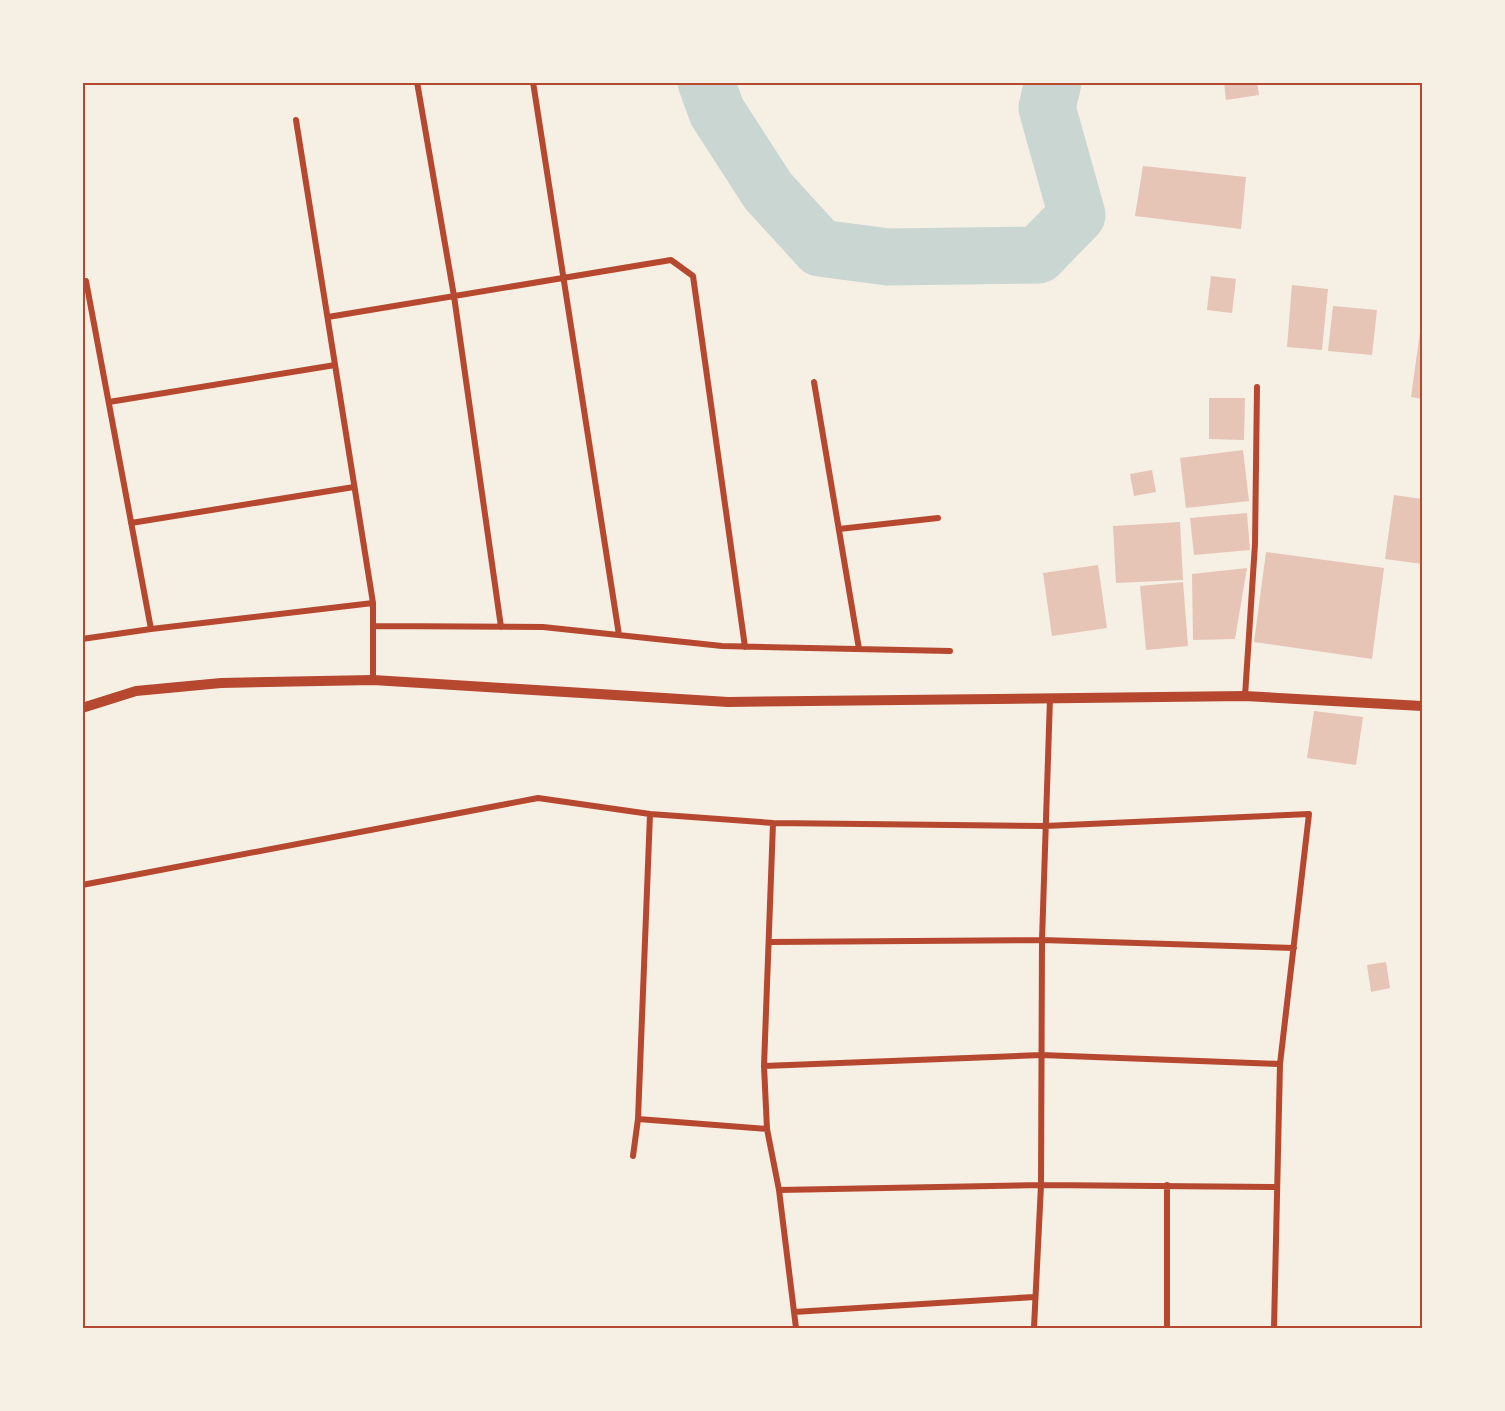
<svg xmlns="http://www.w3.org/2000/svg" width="1505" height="1411" font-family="'Space Grotesk',sans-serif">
	<rect width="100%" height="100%" fill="#f6efe4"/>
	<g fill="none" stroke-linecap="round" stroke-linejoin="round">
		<path stroke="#c9d6d2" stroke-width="57" d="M 706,82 L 717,112 L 768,191 L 820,248 L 888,257 L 1038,255 L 1077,215 L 1047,108 L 1053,82"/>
	</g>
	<path fill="#e6c5b7" d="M 1224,82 L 1257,82 L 1259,95 L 1226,100 Z
		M 1143,166 L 1246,177 L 1241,229 L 1135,216 Z
		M 1211,276 L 1236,279 L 1232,313 L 1207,310 Z
		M 1292,285 L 1328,289 L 1322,350 L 1287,347 Z
		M 1333,306 L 1377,310 L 1372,355 L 1328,351 Z
		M 1421,325 L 1422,325 L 1422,399 L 1411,397 Z
		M 1209,398 L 1245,398 L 1244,440 L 1209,439 Z
		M 1243,450 L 1249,501 L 1186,508 L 1180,458 Z
		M 1152,470 L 1156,492 L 1134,496 L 1130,474 Z
		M 1394,495 L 1422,499 L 1422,564 L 1385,559 Z
		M 1247,513 L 1250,550 L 1194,555 L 1190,518 Z
		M 1180,522 L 1183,580 L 1116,583 L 1113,526 Z
		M 1266,552 L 1384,568 L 1372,659 L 1254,642 Z
		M 1098,565 L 1107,628 L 1052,636 L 1043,573 Z
		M 1247,568 L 1235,639 L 1193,640 L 1192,574 Z
		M 1183,582 L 1188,646 L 1146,650 L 1140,586 Z
		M 1314,711 L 1363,717 L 1356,765 L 1307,758 Z
		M 1386,962 L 1390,988 L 1371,992 L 1367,965 Z"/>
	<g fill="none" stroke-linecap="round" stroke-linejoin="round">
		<path stroke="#b5482f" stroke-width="6" d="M 417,82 L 454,296 L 501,627
			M 533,82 L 619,635
			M 296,120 L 373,603
			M 86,281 L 151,629
			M 328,317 L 671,260 L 693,276 L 745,647
			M 814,382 L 859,649
			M 109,402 L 335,365
			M 131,523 L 354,487
			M 839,529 L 938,518
			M 374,626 L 543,627 L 722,646 L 950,651
			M 82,639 L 151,629 L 373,603 L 373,680
			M 1245,696 L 1255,544 L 1257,387
			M 650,814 L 773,823 L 1045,826 L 1309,814 L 1280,1064 L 1274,1328
			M 82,885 L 538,798 L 650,814 L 638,1119
			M 770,942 L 1042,940 L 1294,948
			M 764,1066 L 1041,1055 L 1280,1064
			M 767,1129 L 764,1066 L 773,823
			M 633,1156 L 638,1119 L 767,1129 L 779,1190 L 796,1328
			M 779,1190 L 1041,1185 L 1276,1187
			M 794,1312 L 1034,1297
			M 1034,1328 L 1041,1185 L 1042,940 L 1050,698
			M 1167,1328 L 1167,1185"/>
		<path stroke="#b5482f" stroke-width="10" d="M 82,708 L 136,691 L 221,683 L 373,680 L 728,702 L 1245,696 L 1422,706"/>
	</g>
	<rect width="1505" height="1411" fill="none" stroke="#f6efe4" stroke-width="168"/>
	<rect x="84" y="84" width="1337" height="1243" fill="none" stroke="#b5482f" stroke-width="2"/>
</svg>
